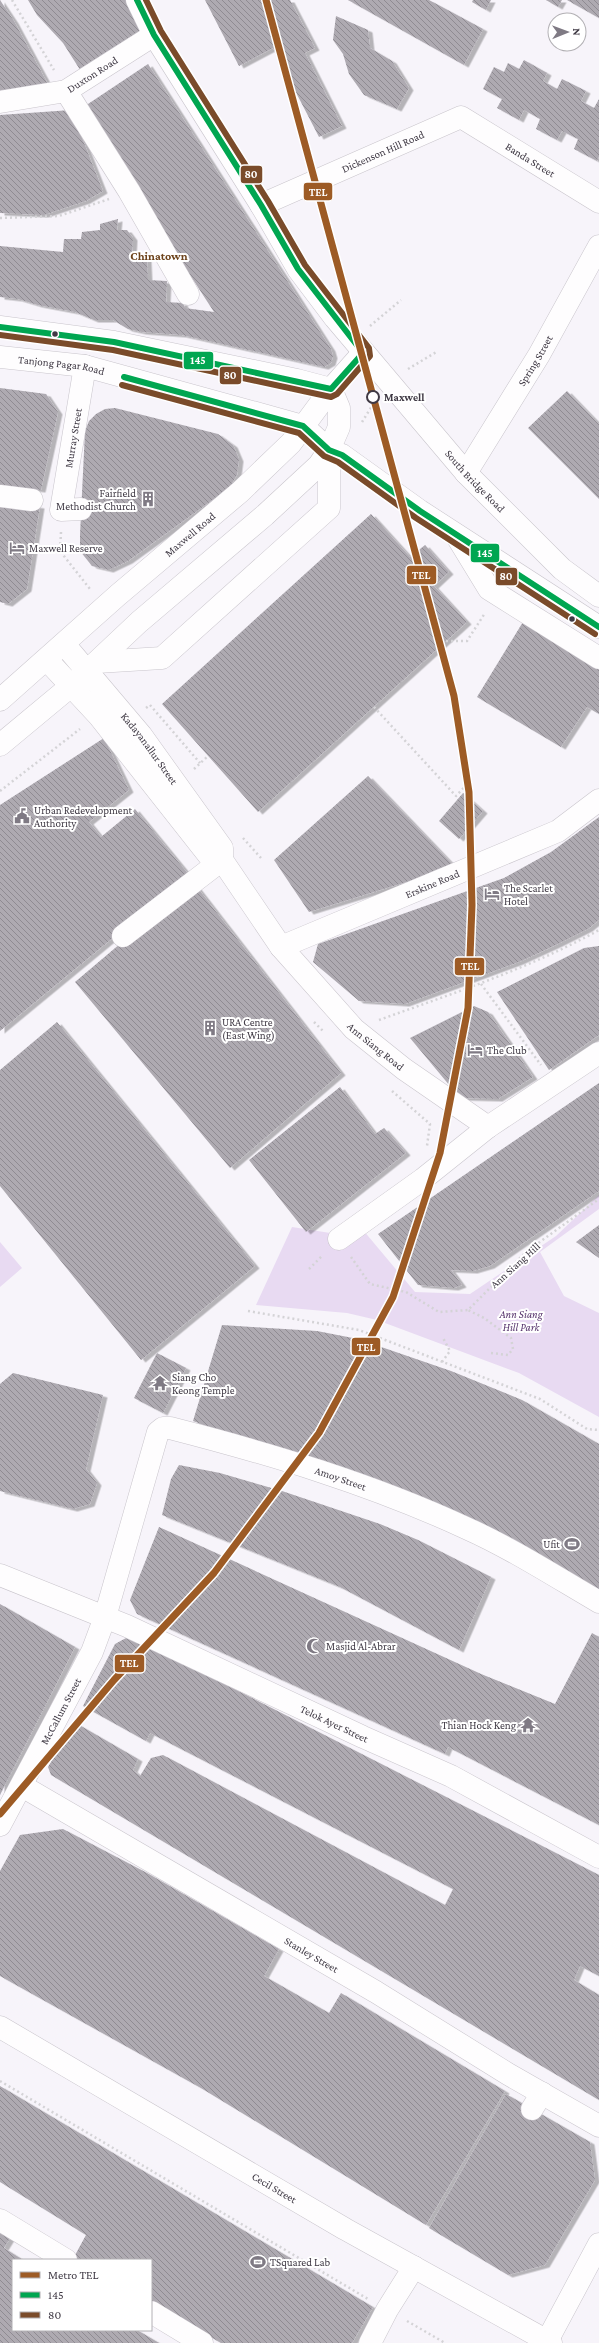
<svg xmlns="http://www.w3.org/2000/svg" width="599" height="2343" font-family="'Crimson Pro',serif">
	<defs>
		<pattern id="building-back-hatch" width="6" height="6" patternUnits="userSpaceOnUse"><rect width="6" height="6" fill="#aeaab1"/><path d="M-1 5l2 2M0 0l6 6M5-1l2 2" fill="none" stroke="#8f8b92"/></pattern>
		<filter id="shadow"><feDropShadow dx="4.5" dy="2.5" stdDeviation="0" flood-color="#0004"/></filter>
	</defs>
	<rect width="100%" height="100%" fill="#f7f4fa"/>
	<path fill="#e8daf2" d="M 599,1195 L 599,1209 L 540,1252 L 564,1296 L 599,1313 L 599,1417 L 519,1373 L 377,1320 L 347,1313 L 256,1305 L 292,1227 L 343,1235 L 363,1230 L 415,1292 L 470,1294 L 556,1236 Z
		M 0,1242 L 22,1268 L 0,1287 Z"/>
	<path fill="url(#building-back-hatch)" filter="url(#shadow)" d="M 0,0 L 14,21 L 50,88 L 0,94 Z
		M 28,0 L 126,0 L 145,38 L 84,76 L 63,43 L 37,15 Z
		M 205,0 L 290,0 L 315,48 L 305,53 L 342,126 L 319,137 L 273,48 L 239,66 Z
		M 348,0 L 429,0 L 483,29 L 464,65 Z
		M 473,0 L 491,0 L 486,10 L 472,2 Z
		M 546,0 L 562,0 L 558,7 Z
		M 567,0 L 599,0 L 599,18 Z
		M 336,16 L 368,30 L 370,48 L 392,61 L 409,88 L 397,109 L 364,95 L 349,74 L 343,54 L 333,40 Z
		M 524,60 L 547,73 L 543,81 L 557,89 L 562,79 L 586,91 L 581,101 L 594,108 L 599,99 L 599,156 L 597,161 L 574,149 L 578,139 L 562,131 L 557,140 L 536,129 L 540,119 L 524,110 L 519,120 L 497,108 L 502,99 L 483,89 L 494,67 L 504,72 L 508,63 L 519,69 Z
		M 148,64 L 331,349 L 333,356 L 331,363 L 324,367 L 182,335 L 142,332 L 128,329 L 113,320 L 94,320 L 75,312 L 38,305 L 18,299 L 0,297 L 0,246 L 63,252 L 64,239 L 81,239 L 82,232 L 100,230 L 100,224 L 118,219 L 117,230 L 127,230 L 133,238 L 132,256 L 147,258 L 148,280 L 167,281 L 166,302 L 183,303 L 185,308 L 214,312 L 82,108 Z
		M 71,110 L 103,191 L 86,201 L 44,215 L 0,213 L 0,115 Z
		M 0,388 L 46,394 L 58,412 L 41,490 L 0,485 Z
		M 567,391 L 599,424 L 599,499 L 528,428 Z
		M 115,408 L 218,434 L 233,445 L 239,459 L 237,475 L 229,488 L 128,561 L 109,570 L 92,566 L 80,551 L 80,535 L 85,431 L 89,421 L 96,414 L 105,409 Z
		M 0,500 L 40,506 L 27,589 L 8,604 L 0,602 Z
		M 371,514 L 410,557 L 425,545 L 449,572 L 434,586 L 467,622 L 258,812 L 162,704 Z
		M 526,617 L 599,665 L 599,714 L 587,707 L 561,747 L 477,697 Z
		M 104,738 L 129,790 L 89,822 L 101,837 L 135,809 L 189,875 L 0,1031 L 0,805 Z
		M 368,776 L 455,867 L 309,912 L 274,860 Z
		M 463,793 L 483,811 L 459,839 L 439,821 Z
		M 599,817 L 599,920 L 588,929 L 558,944 L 519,962 L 405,1004 L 359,1001 L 313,962 L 318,944 L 504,878 L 551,852 Z
		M 193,882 L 341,1073 L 230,1168 L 75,982 Z
		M 599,946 L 599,1035 L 549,1070 L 497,992 L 584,948 Z
		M 474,1006 L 488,1012 L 533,1077 L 498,1099 L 460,1098 L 410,1038 Z
		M 57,1022 L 255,1266 L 141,1360 L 0,1186 L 0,1070 Z
		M 599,1083 L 599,1191 L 490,1266 L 473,1271 L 451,1270 L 462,1285 L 454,1288 L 418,1285 L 378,1234 Z
		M 340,1087 L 375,1134 L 384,1128 L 406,1153 L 306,1232 L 249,1160 Z
		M 599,1225 L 599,1258 L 576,1242 Z
		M 222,1325 L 317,1331 L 358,1339 L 451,1371 L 522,1400 L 599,1444 L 599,1592 L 225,1433 L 193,1421 Z
		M 157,1353 L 186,1368 L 163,1413 L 134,1398 Z
		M 13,1373 L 103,1395 L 86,1469 L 97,1483 L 90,1504 L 73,1509 L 0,1491 L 0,1384 Z
		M 179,1465 L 220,1473 L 282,1491 L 380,1524 L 418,1540 L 491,1577 L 459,1650 L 340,1587 L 162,1515 L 171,1479 Z
		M 159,1527 L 481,1674 L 555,1704 L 592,1633 L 599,1637 L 599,1825 L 448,1747 L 445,1754 L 137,1614 L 130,1600 Z
		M 0,1604 L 75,1647 L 0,1795 Z
		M 126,1638 L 146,1644 L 599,1875 L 599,1976 L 580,1966 L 574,1980 L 599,1995 L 599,2100 L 51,1775 L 48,1767 L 74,1722 L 138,1759 L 133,1770 L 140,1776 L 151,1758 L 163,1755 L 445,1905 L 453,1889 L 150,1733 L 146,1741 L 83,1706 L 115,1644 Z
		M 63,1829 L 147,1873 L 279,1949 L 264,1976 L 329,2013 L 341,1993 L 505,2091 L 426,2225 L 201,2088 L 0,1976 L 0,1871 L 20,1835 Z
		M 0,2086 L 373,2307 L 352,2343 L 221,2343 L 151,2302 L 151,2260 L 79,2260 L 74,2257 L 86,2235 L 0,2182 Z
		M 506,2094 L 590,2142 L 595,2180 L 545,2265 L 508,2275 L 429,2228 Z
		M 0,2221 L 15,2230 L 4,2248 L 23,2260 L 13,2260 L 13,2330 L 137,2330 L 159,2343 L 0,2343 Z"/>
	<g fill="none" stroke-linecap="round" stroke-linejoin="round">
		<g stroke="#c9c5cc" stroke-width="23">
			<g id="minor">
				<path d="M 66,91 L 129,191 L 188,294"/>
				<path id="s1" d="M 0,102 L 66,91 L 154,35"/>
				<path id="s2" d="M 261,205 L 461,117 L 599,202"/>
				<path id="s3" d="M 466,473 L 539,355 L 599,246"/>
				<path d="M 0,496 L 32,500"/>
				<path id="s4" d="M 81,509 L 61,510 L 85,366"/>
				<path d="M 456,535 L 489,589 L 599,658"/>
				<path id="s5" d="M 64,644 L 141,735 L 222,848 L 222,860 L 281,947 L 354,1029 L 404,1069 L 488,1127"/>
				<path d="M 47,660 L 99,716 L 210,857 L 221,860"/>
				<path d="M 97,662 L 162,658 L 329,508 L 329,450"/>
				<path d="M 123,936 L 222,860"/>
				<path id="s6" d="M 281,947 L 558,831 L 599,800"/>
				<path d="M 339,1239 L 423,1179 L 488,1127 L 599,1053"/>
				<path id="s7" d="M 0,1575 L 127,1626 L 363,1737 L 451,1776 L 599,1857"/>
				<path id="s8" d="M 22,1786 L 376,1992 L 508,2074 L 599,2126"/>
				<path id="s9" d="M 0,1825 L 92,1652 L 105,1617 L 158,1432 L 163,1428 L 170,1428 C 271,1454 371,1484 466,1528 C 511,1548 556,1577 599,1602"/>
				<path d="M 532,2109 L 542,2093"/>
				<path d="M 0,2220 L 66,2260"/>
				<path d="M 151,2312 L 202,2343"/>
				<path d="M 370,2343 L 387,2310 L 414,2267"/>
				<path d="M 546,2343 L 599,2244"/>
			</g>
		</g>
		<g stroke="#c9c5cc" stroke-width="23">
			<g id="major">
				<path id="s10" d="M 137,0 L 154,35 L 261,205 L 298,269 L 335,318 L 466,473 L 562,569 L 599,596"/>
				<path d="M 0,327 L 114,342 L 297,380 L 331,389 L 339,408 L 339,427 L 329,450 L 319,465 L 265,515 L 139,622 L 71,686 L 0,745"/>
				<path id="s11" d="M 0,357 L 85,366 L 303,426 L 329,450 L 342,455 L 420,511 L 599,627"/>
				<path id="s12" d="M 0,700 L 118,595 L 240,492 L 291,443 L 331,389 L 363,353"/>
				<path id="s13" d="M 0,2027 L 345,2229 L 551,2343"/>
			</g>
		</g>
		<path stroke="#d4d3d6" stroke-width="2.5" stroke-dasharray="2 3" stroke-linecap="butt" d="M 12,0 L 54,70
			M 0,218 L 59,216 L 109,199
			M 370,326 L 401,300
			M 408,369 L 438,351
			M 362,422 L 375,401
			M 61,532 L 60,551 L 90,589
			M 446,641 L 467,641 L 485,613
			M 374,707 L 456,796 L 471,780
			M 146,708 L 150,705 L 200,763
			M 194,769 L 208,756
			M 0,791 L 80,729
			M 243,838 L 261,858
			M 481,984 L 541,1065
			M 379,1020 C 454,993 530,968 599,930
			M 314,1022 L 323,1031
			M 392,1091 L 430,1124 L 427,1146
			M 351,1257 L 370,1284 L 406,1292 L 439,1312 L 468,1310
			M 309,1269 L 323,1255
			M 248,1311 L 359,1330 L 540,1399 L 587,1429 L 599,1430
			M 491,1353 L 508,1355 L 513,1349 L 511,1338 L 484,1318 L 468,1310 L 526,1252 L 599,1199
			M 442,1362 L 450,1351 L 443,1338
			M 0,2081 L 368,2299
			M 407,2321 L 445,2343"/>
		<use href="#minor" stroke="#fefdfe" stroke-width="22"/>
		<use href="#major" stroke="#fefdfe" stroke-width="22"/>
		<g stroke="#fff" stroke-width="9">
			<path id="bus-1" d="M 0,327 L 114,342 L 331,389 L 363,353 L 298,269 L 261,205 L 154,35 L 137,0
				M 124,377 L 303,426 L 329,450 L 342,455 L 420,511 L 599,627"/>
		</g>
		<g stroke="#fff" stroke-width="9">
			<path id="bus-2" d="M 0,335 L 113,350 L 331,397 L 337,394 L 370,356 L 369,348 L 305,265 L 268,201 L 161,31 L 146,0
				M 122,385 L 299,433 L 324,456 L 338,462 L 416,518 L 595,634"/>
		</g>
		<use href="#bus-1" stroke="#00a651" stroke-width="6"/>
		<use href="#bus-2" stroke="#7a4b2a" stroke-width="6"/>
		<g stroke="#fff" stroke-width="10">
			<path id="metro-1" d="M 0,1814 L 114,1680 L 214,1573 L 319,1433 L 393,1297 L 440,1153 L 468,1008 L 472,905 L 469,792 L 454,696 L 266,0"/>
		</g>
		<use href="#metro-1" stroke="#9d5b25" stroke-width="7"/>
	</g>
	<defs>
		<g id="building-bare" transform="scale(1.2)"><path d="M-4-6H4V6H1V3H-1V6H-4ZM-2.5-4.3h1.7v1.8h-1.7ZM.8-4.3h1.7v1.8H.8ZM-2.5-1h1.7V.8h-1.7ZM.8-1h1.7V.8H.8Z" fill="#7f7a84" stroke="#fff" stroke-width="2.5" paint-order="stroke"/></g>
		<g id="hotel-bare" transform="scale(1.2)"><path d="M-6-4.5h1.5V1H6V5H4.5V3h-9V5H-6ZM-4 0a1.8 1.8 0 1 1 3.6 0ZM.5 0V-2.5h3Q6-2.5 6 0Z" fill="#7f7a84" stroke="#fff" stroke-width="2.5" paint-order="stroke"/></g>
		<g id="civic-bare" transform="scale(1.2)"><path d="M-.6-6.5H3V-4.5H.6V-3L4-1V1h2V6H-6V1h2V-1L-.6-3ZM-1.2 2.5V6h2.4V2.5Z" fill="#7f7a84" stroke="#fff" stroke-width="2.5" paint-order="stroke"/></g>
		<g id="temple-bare" transform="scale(1.2)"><path d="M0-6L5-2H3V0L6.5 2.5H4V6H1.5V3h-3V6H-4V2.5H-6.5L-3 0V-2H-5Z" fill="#7f7a84" stroke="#fff" stroke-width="2.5" paint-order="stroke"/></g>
		<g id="stadium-bare" transform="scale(1.2)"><path d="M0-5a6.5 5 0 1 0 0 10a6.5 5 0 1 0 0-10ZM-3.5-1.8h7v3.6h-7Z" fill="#7f7a84" stroke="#fff" stroke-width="2.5" paint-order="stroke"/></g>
		<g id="mosque-bare" transform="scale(1.2)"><path d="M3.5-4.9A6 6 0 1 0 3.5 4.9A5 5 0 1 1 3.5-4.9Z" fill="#7f7a84" stroke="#fff" stroke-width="2.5" paint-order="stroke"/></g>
	</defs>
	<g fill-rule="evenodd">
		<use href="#building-bare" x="148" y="499"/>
		<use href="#hotel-bare" x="17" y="548"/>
		<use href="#civic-bare" x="22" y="816"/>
		<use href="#hotel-bare" x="492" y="894"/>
		<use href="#building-bare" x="210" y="1028"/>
		<use href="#hotel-bare" x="475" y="1050"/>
		<use href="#temple-bare" x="160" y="1383"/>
		<use href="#stadium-bare" x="572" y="1544"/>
		<use href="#mosque-bare" x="314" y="1646"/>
		<use href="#temple-bare" x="528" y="1725"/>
		<use href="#stadium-bare" x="258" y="2262"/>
	</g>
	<g fill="#3f3944" stroke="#fff" stroke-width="1.5">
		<circle cx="55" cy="334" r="3.5"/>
		<circle cx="572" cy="619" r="3.5"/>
	</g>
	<circle fill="#fff" stroke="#3f3944" stroke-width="2" cx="373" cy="397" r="6"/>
	<g text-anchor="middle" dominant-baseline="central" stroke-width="4" stroke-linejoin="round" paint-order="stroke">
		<g font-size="11" fill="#3f3944" stroke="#fff">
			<text stroke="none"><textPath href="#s1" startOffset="98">Duxton Road</textPath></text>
			<text stroke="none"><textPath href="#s2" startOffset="133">Dickenson Hill Road</textPath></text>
			<text stroke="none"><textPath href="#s2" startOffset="300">Banda Street</textPath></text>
			<text stroke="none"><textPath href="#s3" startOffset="132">Spring Street</textPath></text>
			<text stroke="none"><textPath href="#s11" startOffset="62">Tanjong Pagar Road</textPath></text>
			<text stroke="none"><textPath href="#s4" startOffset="93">Murray Street</textPath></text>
			<text stroke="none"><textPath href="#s10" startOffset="590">South Bridge Road</textPath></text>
			<text stroke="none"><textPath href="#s12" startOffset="252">Maxwell Road</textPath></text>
			<text stroke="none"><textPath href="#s5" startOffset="135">Kadayanallur Street</textPath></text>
			<text stroke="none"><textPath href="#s6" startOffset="164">Erskine Road</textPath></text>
			<text stroke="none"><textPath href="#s5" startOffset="513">Ann Siang Road</textPath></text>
			<text transform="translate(515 1265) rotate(-42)">Ann Siang Hill</text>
			<text stroke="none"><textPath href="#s9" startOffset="617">Amoy Street</textPath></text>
			<text stroke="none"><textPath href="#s9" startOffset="129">McCallum Street</textPath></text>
			<text stroke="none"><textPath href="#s7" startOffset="366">Telok Ayer Street</textPath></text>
			<text stroke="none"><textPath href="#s8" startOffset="335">Stanley Street</textPath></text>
			<text stroke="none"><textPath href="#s13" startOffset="318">Cecil Street</textPath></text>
		</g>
		<g font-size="11" font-weight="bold" fill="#3f3944" stroke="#fff" text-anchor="start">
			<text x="384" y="397">Maxwell</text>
		</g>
		<g font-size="11" fill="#3f3944" stroke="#fff" text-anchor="start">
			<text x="136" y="493" text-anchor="end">Fairfield<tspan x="136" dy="13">Methodist Church</tspan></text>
			<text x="29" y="548">Maxwell Reserve</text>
			<text x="34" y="810">Urban Redevelopment<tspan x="34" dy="13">Authority</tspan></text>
			<text x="504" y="888">The Scarlet<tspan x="504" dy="13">Hotel</tspan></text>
			<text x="222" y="1022">URA Centre<tspan x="222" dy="13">(East Wing)</tspan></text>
			<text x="487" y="1050">The Club</text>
			<text x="172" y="1377">Siang Cho<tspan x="172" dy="13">Keong Temple</tspan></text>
			<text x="560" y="1544" text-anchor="end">Ufit</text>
			<text x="326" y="1646">Masjid Al-Abrar</text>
			<text x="516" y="1725" text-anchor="end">Thian Hock Keng</text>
			<text x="270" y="2262">TSquared Lab</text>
		</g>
		<g font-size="11" font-style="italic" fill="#55326b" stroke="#fff">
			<text x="521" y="1314">Ann Siang<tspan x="521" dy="13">Hill Park</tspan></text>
		</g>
		<g font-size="12" font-weight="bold" fill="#6c4119" stroke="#fff">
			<text x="159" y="256">Chinatown</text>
		</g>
	</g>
	<g stroke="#fff" stroke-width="1.5">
		<rect x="240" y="165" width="23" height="19" rx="4" fill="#7a4b2a"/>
		<rect x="303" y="182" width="30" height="19" rx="4" fill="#9d5b25"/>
		<rect x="183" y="351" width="31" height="19" rx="4" fill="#00a651"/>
		<rect x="219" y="366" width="23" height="19" rx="4" fill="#7a4b2a"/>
		<rect x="470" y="543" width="30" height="20" rx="4" fill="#00a651"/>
		<rect x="406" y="565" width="31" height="20" rx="4" fill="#9d5b25"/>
		<rect x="495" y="567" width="23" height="19" rx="4" fill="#7a4b2a"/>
		<rect x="454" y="957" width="31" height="19" rx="4" fill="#9d5b25"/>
		<rect x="351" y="1337" width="30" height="19" rx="4" fill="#9d5b25"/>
		<rect x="114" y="1654" width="31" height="19" rx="4" fill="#9d5b25"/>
	</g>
	<g font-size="11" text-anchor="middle" font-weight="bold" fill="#fff">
		<text x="251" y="178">80</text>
		<text x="318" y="196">TEL</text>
		<text x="198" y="364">145</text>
		<text x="230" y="379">80</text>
		<text x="485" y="557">145</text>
		<text x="421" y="579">TEL</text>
		<text x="506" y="580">80</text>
		<text x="470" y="970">TEL</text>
		<text x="366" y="1351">TEL</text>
		<text x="129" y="1667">TEL</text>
	</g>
	<rect x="12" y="2259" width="140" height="72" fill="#ffffff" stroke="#b2b0b4"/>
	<rect x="20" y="2272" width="20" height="6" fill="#9d5b25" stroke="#b2b0b4"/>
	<text x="48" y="2279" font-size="12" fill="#3f3944">Metro TEL</text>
	<rect x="20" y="2292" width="20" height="6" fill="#00a651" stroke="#b2b0b4"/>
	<text x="48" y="2299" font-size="12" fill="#3f3944">145</text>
	<rect x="20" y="2312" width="20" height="6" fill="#7a4b2a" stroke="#b2b0b4"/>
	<text x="48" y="2319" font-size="12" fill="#3f3944">80</text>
	<g transform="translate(567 32) rotate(89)"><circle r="19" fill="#ffffff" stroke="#b2b0b4"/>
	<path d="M0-3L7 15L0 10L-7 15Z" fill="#7f7a84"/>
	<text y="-6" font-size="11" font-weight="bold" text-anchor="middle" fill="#3f3944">N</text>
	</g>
</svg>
